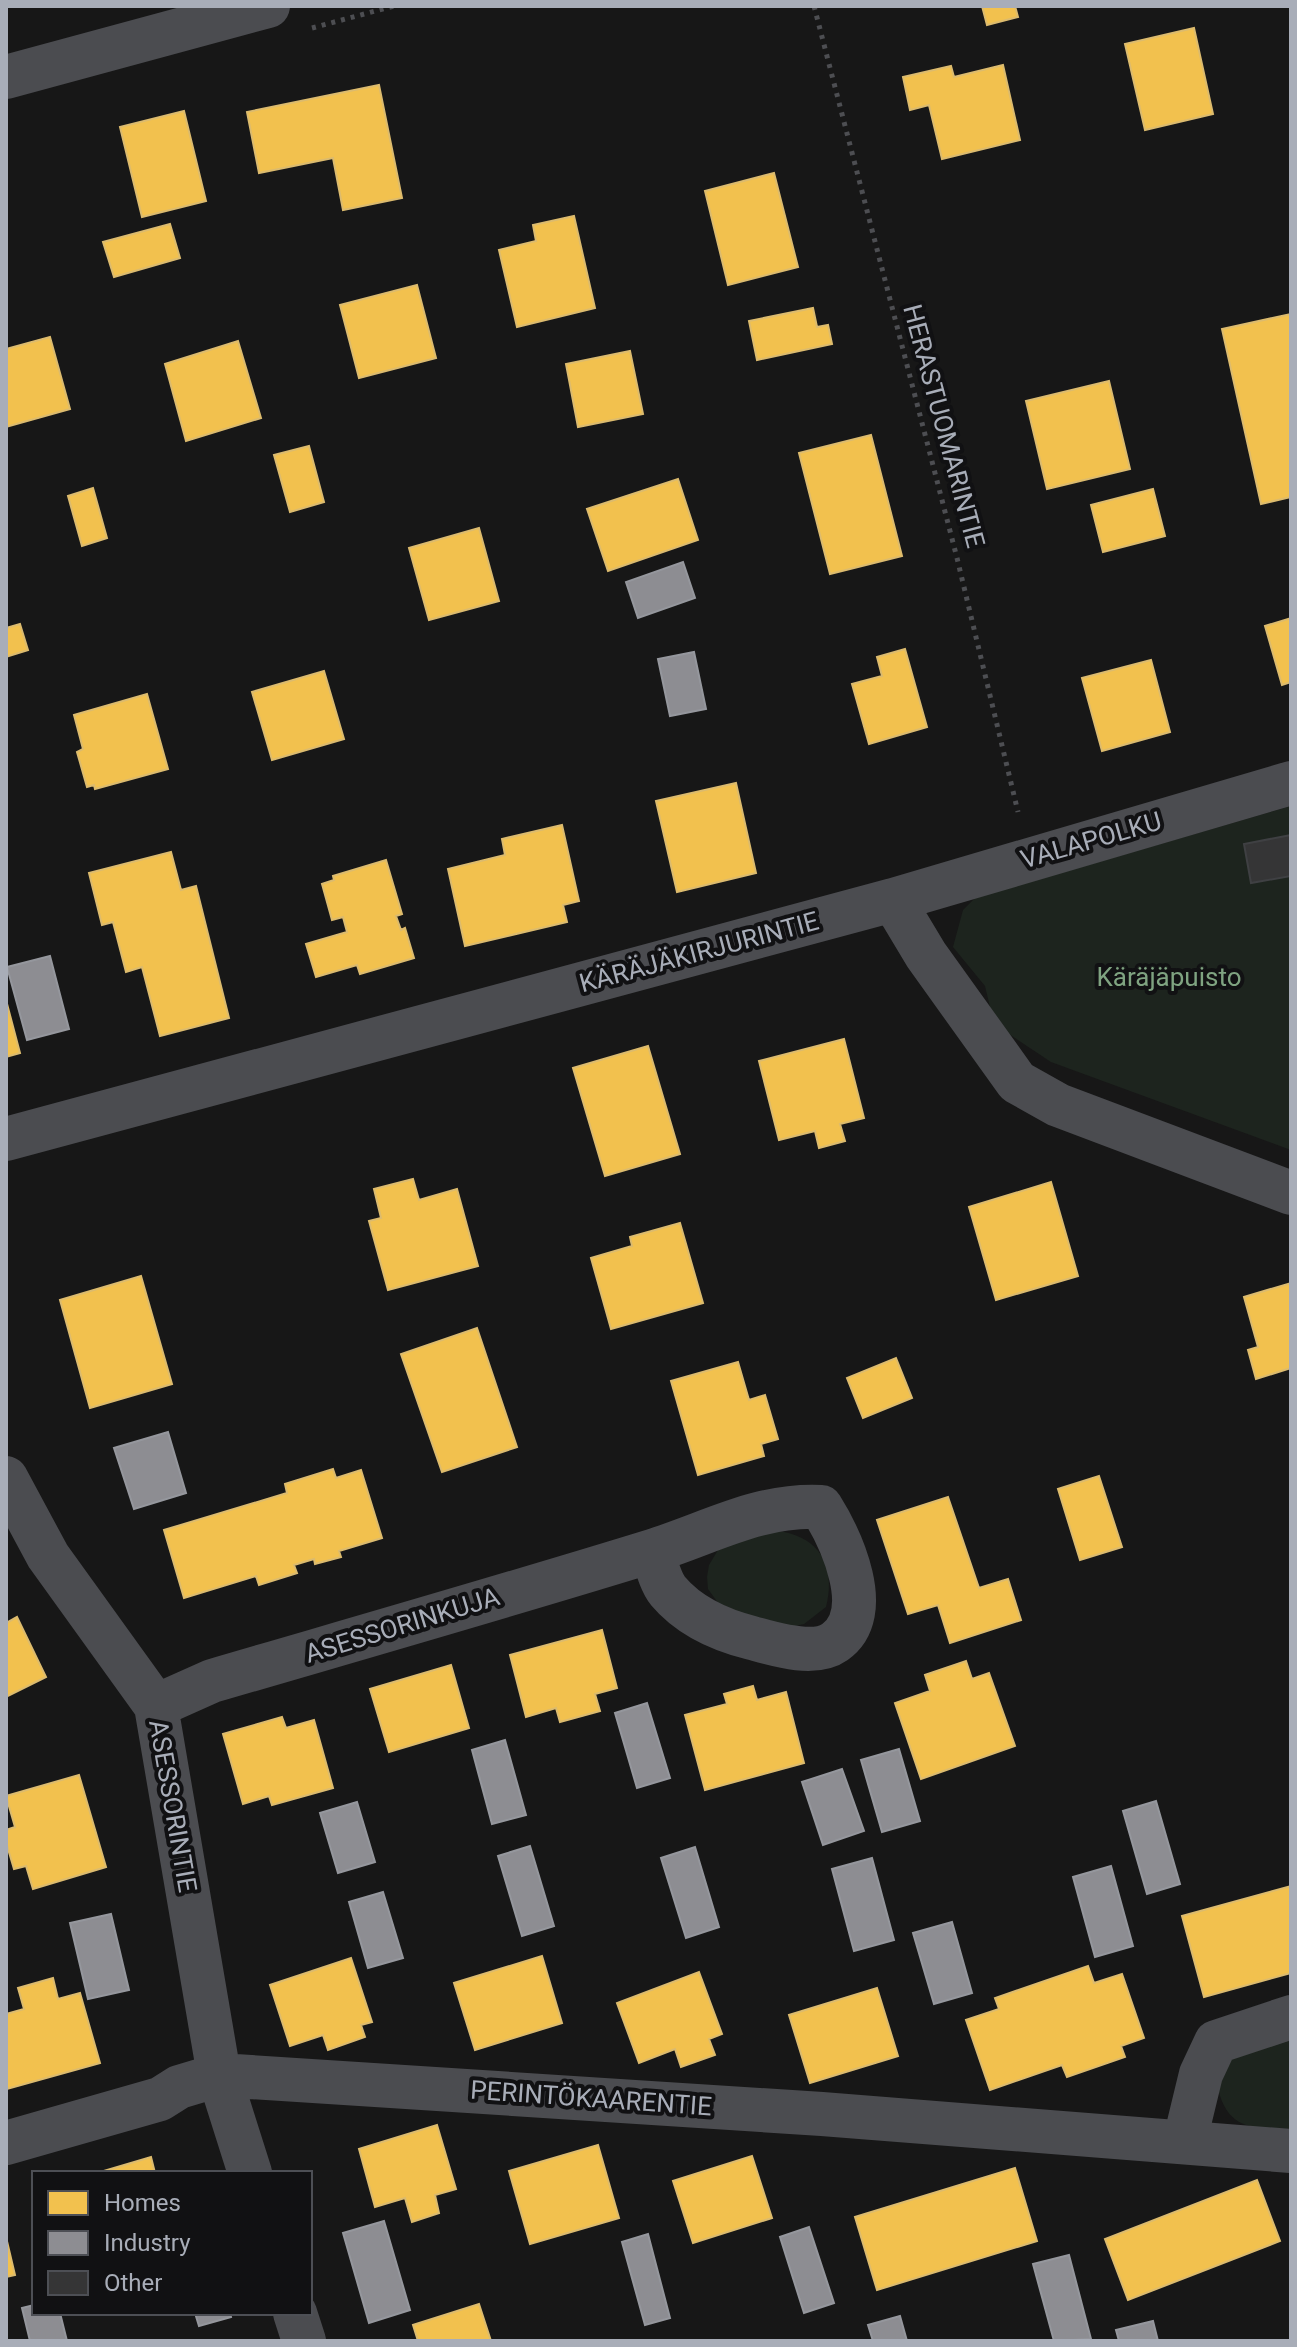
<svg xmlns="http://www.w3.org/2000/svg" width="1297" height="2347" font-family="Roboto,sans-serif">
	<rect width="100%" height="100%" fill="#171717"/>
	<path fill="#1d241e" d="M 1291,806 L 1291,1150 L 1051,1062 L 994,1024 L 985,986 L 953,947 L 963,910 L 975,898 Z
		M 771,1530 C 817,1534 837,1562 826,1607 L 804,1624 L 791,1627 L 721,1607 L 708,1589 L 707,1577 L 709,1565 L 721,1545 Z
		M 1291,2035 L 1291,2129 C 1254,2127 1229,2132 1218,2089 L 1232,2057 Z"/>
	<path fill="#f2c14e" stroke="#dcbb6e" stroke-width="2" d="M 982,6 L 1015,6 L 1018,17 L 987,25 Z
		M 1194,28 L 1213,114 L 1145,130 L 1125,44 Z
		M 1003,65 L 1020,140 L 942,159 L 929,105 L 910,110 L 903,77 L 951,66 L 954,77 Z
		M 379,85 L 402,198 L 343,210 L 333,158 L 259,173 L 247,112 Z
		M 184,111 L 206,201 L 142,217 L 120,127 Z
		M 774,173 L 798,267 L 728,285 L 705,191 Z
		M 574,216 L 595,308 L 517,327 L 499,250 L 536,241 L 533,225 Z
		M 170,224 L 180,258 L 114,277 L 103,242 Z
		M 417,285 L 436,358 L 359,378 L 340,305 Z
		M 813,308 L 817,327 L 828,325 L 832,344 L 757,360 L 749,321 Z
		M 1291,314 L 1291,497 L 1261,504 L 1222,329 Z
		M 50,337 L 70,409 L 6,427 L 6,349 Z
		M 238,341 L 261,418 L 186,441 L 165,364 Z
		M 630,351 L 643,414 L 578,427 L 566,364 Z
		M 1109,381 L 1130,469 L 1047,489 L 1026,401 Z
		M 871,435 L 902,556 L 830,574 L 799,453 Z
		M 309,446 L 324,502 L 290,512 L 274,455 Z
		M 678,479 L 698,540 L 608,571 L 587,509 Z
		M 93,488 L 107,538 L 82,546 L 68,496 Z
		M 1153,489 L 1165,536 L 1103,552 L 1091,505 Z
		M 479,528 L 499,601 L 429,620 L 409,548 Z
		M 1291,618 L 1291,682 L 1282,685 L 1265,626 Z
		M 20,624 L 28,650 L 6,657 L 6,628 Z
		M 905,649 L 927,727 L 869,744 L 852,684 L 882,676 L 877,657 Z
		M 1151,660 L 1170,732 L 1102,751 L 1082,678 Z
		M 324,671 L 344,739 L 272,760 L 252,692 Z
		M 147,694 L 168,769 L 95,789 L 94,785 L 87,787 L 77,752 L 83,749 L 74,715 Z
		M 736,783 L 756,873 L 677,892 L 656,801 Z
		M 562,825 L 579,901 L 563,905 L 567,922 L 465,946 L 448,869 L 505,855 L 502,839 Z
		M 171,852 L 181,890 L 196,886 L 229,1018 L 160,1036 L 142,967 L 126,972 L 113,922 L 102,925 L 89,873 Z
		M 386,860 L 402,914 L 396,916 L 401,930 L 405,928 L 414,958 L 360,974 L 357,965 L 316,977 L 306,944 L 347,932 L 343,917 L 332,920 L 322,884 L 334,880 L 333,876 Z
		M 6,1000 L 20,1053 L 6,1057 Z
		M 844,1039 L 864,1118 L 840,1124 L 845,1141 L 819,1148 L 815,1131 L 779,1140 L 759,1061 Z
		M 648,1046 L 680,1154 L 605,1176 L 573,1068 Z
		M 413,1179 L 419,1200 L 457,1189 L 478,1266 L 388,1290 L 369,1221 L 381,1218 L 374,1189 Z
		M 1051,1182 L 1078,1276 L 996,1300 L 969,1207 Z
		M 680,1223 L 703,1303 L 611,1329 L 591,1258 L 632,1246 L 630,1237 Z
		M 141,1276 L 172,1384 L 90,1408 L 60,1300 Z
		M 1291,1283 L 1291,1368 L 1256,1379 L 1248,1350 L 1258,1347 L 1244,1297 Z
		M 477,1328 L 517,1447 L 442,1472 L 401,1354 Z
		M 896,1358 L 912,1398 L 863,1418 L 847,1378 Z
		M 738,1362 L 749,1400 L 765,1395 L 778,1439 L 761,1444 L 764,1456 L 698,1475 L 671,1381 Z
		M 333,1469 L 336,1478 L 361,1470 L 382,1538 L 339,1551 L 341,1557 L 315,1564 L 314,1559 L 294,1565 L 297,1573 L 259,1585 L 256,1576 L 184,1598 L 164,1530 L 287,1493 L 285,1484 Z
		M 1099,1476 L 1122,1547 L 1080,1560 L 1058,1489 Z
		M 948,1497 L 979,1588 L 1008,1579 L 1021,1620 L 950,1643 L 938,1605 L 908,1614 L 877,1520 Z
		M 17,1617 L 46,1677 L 6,1697 L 6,1623 Z
		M 602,1630 L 617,1688 L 595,1694 L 600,1711 L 560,1722 L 556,1708 L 526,1717 L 510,1655 Z
		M 966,1661 L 972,1679 L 989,1673 L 1015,1746 L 921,1779 L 895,1703 L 930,1691 L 925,1675 Z
		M 451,1665 L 469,1728 L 389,1752 L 370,1689 Z
		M 753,1686 L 757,1700 L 786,1692 L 804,1763 L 705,1790 L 685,1715 L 727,1704 L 724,1694 Z
		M 282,1717 L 286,1728 L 314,1720 L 333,1788 L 272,1805 L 269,1796 L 243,1804 L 223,1734 Z
		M 79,1775 L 106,1867 L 33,1889 L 26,1866 L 14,1869 L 6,1842 L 6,1830 L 15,1827 L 6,1796 Z
		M 1291,1886 L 1291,1973 L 1204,1997 L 1182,1916 Z
		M 542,1956 L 562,2023 L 475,2050 L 454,1983 Z
		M 351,1958 L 372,2022 L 361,2025 L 365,2037 L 328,2050 L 323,2035 L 290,2046 L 270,1985 Z
		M 1088,1966 L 1094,1983 L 1122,1974 L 1144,2038 L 1121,2046 L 1125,2057 L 1067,2077 L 1062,2065 L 990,2090 L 966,2020 L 999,2009 L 995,1998 Z
		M 699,1972 L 722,2034 L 709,2039 L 715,2055 L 681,2067 L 675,2049 L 639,2063 L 617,2003 Z
		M 53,1978 L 58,1999 L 80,1993 L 100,2063 L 7,2089 L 6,2014 L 24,2009 L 18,1988 Z
		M 877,1988 L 898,2056 L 810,2083 L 789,2015 Z
		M 437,2125 L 456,2189 L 435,2195 L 439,2213 L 412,2222 L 405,2198 L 375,2207 L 359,2149 Z
		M 598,2145 L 619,2218 L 530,2244 L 509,2171 Z
		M 752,2156 L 772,2218 L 693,2243 L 673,2181 Z
		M 151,2157 L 155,2173 L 97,2173 Z
		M 1015,2168 L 1037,2241 L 877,2290 L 855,2217 Z
		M 1257,2180 L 1280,2241 L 1128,2300 L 1105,2239 Z
		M 6,2237 L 15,2275 L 6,2277 Z
		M 479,2304 L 491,2341 L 418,2341 L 413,2325 Z"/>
	<path fill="#8d8d92" stroke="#95979d" stroke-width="2" d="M 683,562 L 695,598 L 638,618 L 626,582 Z
		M 694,652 L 706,709 L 670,716 L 658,659 Z
		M 50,956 L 69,1029 L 27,1040 L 7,967 Z
		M 168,1432 L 186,1493 L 134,1509 L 114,1448 Z
		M 647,1703 L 670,1778 L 637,1788 L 615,1713 Z
		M 505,1740 L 526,1815 L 492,1824 L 472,1750 Z
		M 899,1749 L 920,1821 L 882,1832 L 861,1760 Z
		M 842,1769 L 864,1831 L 823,1845 L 802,1782 Z
		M 1156,1801 L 1180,1884 L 1147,1894 L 1123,1811 Z
		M 357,1802 L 375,1862 L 338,1873 L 320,1813 Z
		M 530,1846 L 554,1926 L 522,1936 L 498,1856 Z
		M 695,1847 L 719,1927 L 686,1938 L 661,1858 Z
		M 872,1858 L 894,1940 L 854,1951 L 832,1869 Z
		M 1111,1866 L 1133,1946 L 1095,1957 L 1073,1877 Z
		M 383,1892 L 403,1958 L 368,1968 L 349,1902 Z
		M 111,1914 L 129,1990 L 88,1999 L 70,1923 Z
		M 952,1922 L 972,1993 L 934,2004 L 913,1933 Z
		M 384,2221 L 410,2310 L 369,2323 L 343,2233 Z
		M 809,2227 L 834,2303 L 804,2313 L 780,2237 Z
		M 648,2234 L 670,2318 L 645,2325 L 622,2242 Z
		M 1069,2255 L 1091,2339 L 1054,2341 L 1033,2264 Z
		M 34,2305 L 34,2313 L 60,2313 L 67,2341 L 30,2341 L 22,2308 Z
		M 195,2313 L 230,2313 L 231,2317 L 199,2326 Z
		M 900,2316 L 907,2341 L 873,2341 L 868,2325 Z
		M 1153,2321 L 1158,2341 L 1119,2341 L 1116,2330 Z"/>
	<path fill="#353536" stroke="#3f4043" stroke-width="2" d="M 1291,835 L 1291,876 L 1251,883 L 1244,844 Z"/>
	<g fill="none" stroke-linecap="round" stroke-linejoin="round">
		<path stroke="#4d4e52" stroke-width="5" stroke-dasharray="4 6" stroke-linecap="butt" d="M 814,6 L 957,558 L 1018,812
			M 312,28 L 394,6"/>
		<path stroke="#4b4c50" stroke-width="44" d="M 6,77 L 268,6
			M 893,900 L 1291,783
			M 6,1139 L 893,900 L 926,955 L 1017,1082 L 1058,1105 L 1291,1193
			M 6,1478 L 48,1556 L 156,1706 L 219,2075 L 250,2173
			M 156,1706 L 212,1681 C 359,1638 506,1596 652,1551 C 710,1533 758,1504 821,1507 C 841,1539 876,1613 835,1642 C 814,1657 774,1644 752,1638 C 720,1630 689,1616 668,1591 C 660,1581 656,1563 652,1551
			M 1185,2140 L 1201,2074 L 1216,2042 L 1291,2017
			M 6,2143 L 160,2099 L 179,2087 L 219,2075 L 822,2114 L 1291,2151
			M 295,2313 L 304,2341"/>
	</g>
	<g text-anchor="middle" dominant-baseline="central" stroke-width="8" stroke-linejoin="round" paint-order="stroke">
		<g font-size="26" fill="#a8adb8" stroke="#111113">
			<text transform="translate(944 426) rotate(75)">HERASTUOMARINTIE</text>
			<text transform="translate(1091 840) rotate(-16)">VALAPOLKU</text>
			<text transform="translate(699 952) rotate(-15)">KÄRÄJÄKIRJURINTIE</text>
			<text transform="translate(402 1625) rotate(-17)">ASESSORINKUJA</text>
			<text transform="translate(173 1806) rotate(80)">ASESSORINTIE</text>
			<text transform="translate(591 2098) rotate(4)">PERINTÖKAARENTIE</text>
		</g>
		<g font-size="26" fill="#7fa381" stroke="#111113">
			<text x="1169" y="977">Käräjäpuisto</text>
		</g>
	</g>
	<rect width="1297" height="2347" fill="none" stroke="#a8adb8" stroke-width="16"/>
	<rect x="32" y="2171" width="280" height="144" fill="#111113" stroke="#4d4f55" stroke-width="2"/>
	<rect x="48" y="2191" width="40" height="24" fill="#f2c14e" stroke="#4d4f55" stroke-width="2"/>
	<text x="104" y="2211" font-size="24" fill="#a8adb8">Homes</text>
	<rect x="48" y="2231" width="40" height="24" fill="#8d8d92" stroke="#4d4f55" stroke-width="2"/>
	<text x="104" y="2251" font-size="24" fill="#a8adb8">Industry</text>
	<rect x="48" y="2271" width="40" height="24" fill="#353536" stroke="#4d4f55" stroke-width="2"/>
	<text x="104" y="2291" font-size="24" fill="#a8adb8">Other</text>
</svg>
